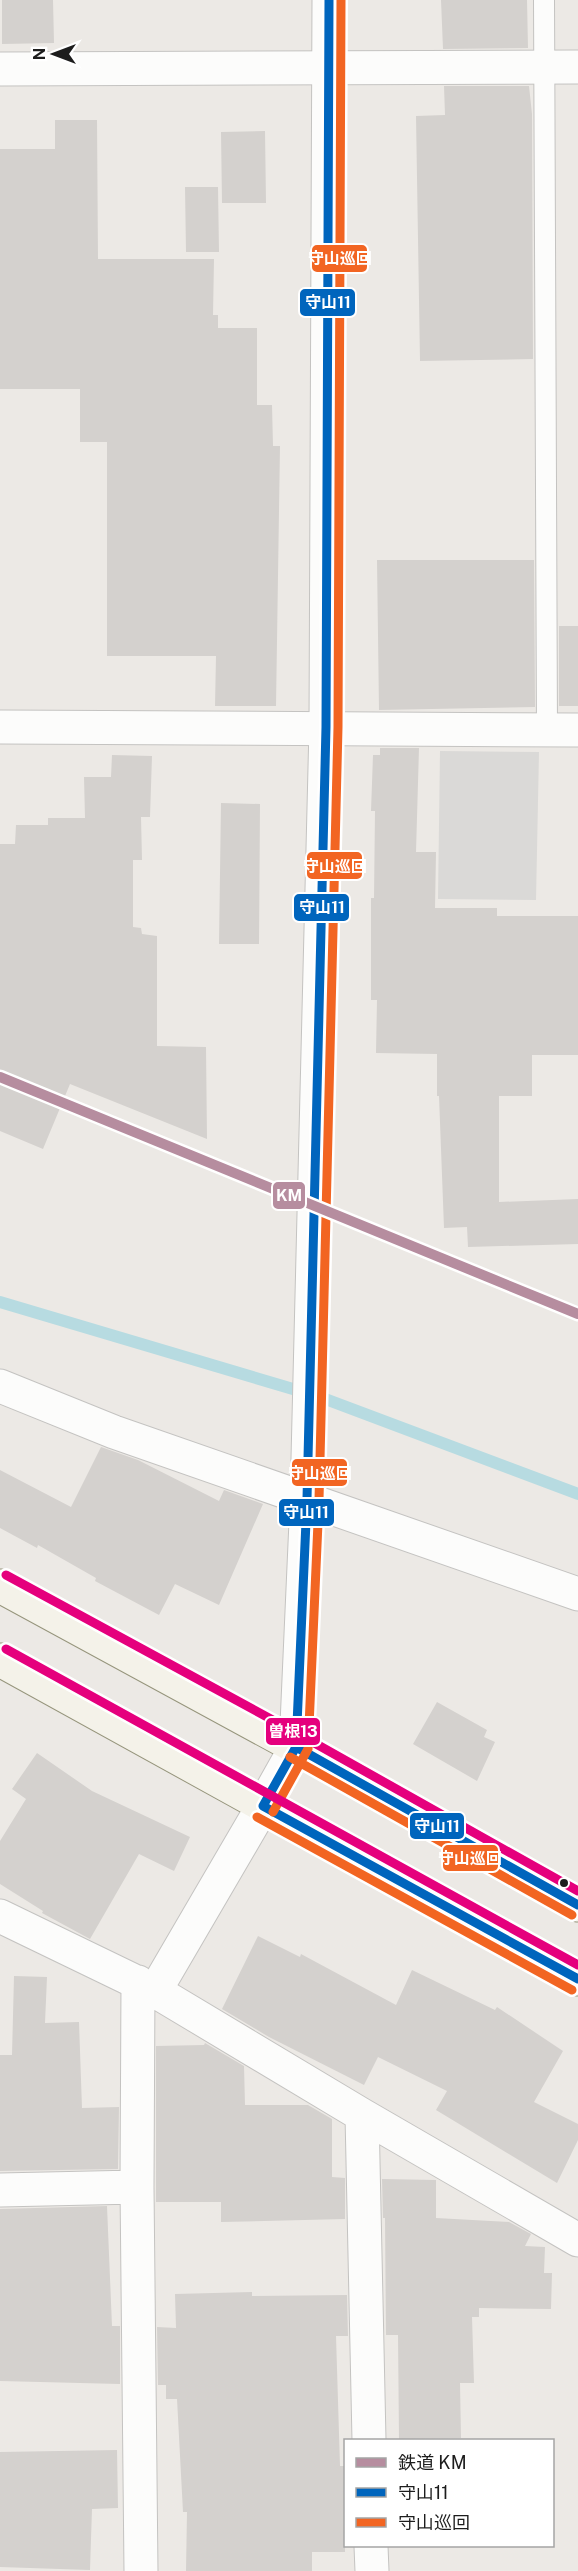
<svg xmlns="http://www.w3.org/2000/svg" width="578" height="2571" font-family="'Public Sans','Noto Sans JP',sans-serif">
	<rect width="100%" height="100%" fill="#ece9e5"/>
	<path fill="#dad9d7" d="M 440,751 L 539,752 L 536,900 L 438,899 Z"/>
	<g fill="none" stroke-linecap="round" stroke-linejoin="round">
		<path stroke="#b7dbe1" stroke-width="12" d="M 0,1302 L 320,1397 L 578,1494"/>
	</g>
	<path fill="#d4d1ce" d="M 2,0 L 53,0 L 54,43 L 2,44 Z
		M 441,0 L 527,0 L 528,48 L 443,49 Z
		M 444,86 L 529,86 L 532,114 L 533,359 L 420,361 L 416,116 L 445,115 Z
		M 55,120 L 97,120 L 98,259 L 214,259 L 213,315 L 218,315 L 218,328 L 257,328 L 257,405 L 272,405 L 273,446 L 280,446 L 276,706 L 215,706 L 216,656 L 107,656 L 107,442 L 80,442 L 80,389 L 0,389 L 0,149 L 55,149 Z
		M 265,131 L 266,203 L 222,203 L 221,132 Z
		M 185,187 L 218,187 L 219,252 L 186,252 Z
		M 377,560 L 534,560 L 535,707 L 379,710 Z
		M 559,626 L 578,626 L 578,706 L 559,706 Z
		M 380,748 L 419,748 L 416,852 L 436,852 L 435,908 L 497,908 L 497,916 L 578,916 L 578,1055 L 532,1055 L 532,1096 L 499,1096 L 499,1202 L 578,1199 L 578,1244 L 468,1247 L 467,1227 L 444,1228 L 439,1096 L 437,1096 L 437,1054 L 376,1053 L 377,1000 L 371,1000 L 371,898 L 374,898 L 375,811 L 371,811 L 373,755 L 380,755 Z
		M 112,755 L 152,756 L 150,817 L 141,817 L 142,860 L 133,860 L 133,927 L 141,928 L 142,934 L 157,936 L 157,1046 L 206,1047 L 207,1139 L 70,1084 L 43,1149 L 0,1131 L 0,844 L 15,844 L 16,825 L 48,825 L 48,818 L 85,818 L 84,777 L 111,777 Z
		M 221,803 L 260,804 L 259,944 L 219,944 Z
		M 101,1447 L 138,1460 L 219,1501 L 224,1490 L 263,1504 L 219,1605 L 175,1584 L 159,1615 L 95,1581 L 96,1578 L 38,1545 L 37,1548 L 0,1528 L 0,1470 L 71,1507 Z
		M 437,1702 L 487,1730 L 484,1737 L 495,1742 L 477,1781 L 413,1744 Z
		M 37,1753 L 92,1791 L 190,1837 L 174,1871 L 139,1854 L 90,1939 L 42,1913 L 43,1911 L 0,1884 L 0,1841 L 26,1799 L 12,1789 Z
		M 258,1936 L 300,1957 L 301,1954 L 396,2005 L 412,1970 L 495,2010 L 497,2007 L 563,2051 L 534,2102 L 578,2124 L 578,2140 L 557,2183 L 436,2110 L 447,2091 L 378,2057 L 364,2085 L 269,2037 L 222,2009 Z
		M 14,1976 L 47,1977 L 45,2023 L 79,2022 L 82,2108 L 119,2107 L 118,2169 L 0,2171 L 0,2055 L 12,2055 Z
		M 205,2043 L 244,2066 L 245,2105 L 308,2105 L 332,2119 L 332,2177 L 345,2178 L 345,2219 L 221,2222 L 221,2202 L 156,2202 L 156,2046 L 204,2045 Z
		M 382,2179 L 436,2180 L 436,2218 L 509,2222 L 531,2234 L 525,2246 L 545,2247 L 544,2273 L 552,2273 L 551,2309 L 479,2308 L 479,2317 L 472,2317 L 474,2383 L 460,2383 L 461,2438 L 399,2439 L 398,2335 L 386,2335 L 385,2218 L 383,2218 Z
		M 107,2206 L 112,2326 L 120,2326 L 120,2384 L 0,2381 L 0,2209 Z
		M 252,2292 L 252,2296 L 347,2295 L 348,2336 L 336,2336 L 340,2466 L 345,2466 L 345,2552 L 312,2552 L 312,2571 L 186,2571 L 187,2512 L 183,2512 L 177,2399 L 166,2399 L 166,2385 L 158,2385 L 157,2327 L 176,2328 L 175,2294 Z
		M 117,2450 L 118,2508 L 92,2509 L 90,2570 L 0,2567 L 0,2452 Z"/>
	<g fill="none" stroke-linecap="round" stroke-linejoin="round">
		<g stroke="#c4c3c1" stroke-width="22">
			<path id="service" d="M 544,0 L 547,730"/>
		</g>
		<g stroke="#c4c3c1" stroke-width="35">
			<path id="minor" d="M 0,69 L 578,67
				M 0,727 L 578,730
				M 0,1386 L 114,1432 L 578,1594
				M 0,1916 L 155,1991 L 362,2115 L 578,2240
				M 138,1982 L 137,2187 L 141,2571
				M 155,1991 L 263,1806
				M 362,2115 L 369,2440
				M 0,2190 L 137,2187
				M 371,2546 L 372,2571"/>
		</g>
		<g stroke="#c4c3c1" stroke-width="35">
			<path id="tertiary" d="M 263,1806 L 296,1747 L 307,1499 L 326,727 L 329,0"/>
		</g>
		<g stroke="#96957c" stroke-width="35">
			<path id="secondary" d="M 0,1586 L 296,1747 L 578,1905
				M 0,1660 L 578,1979"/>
		</g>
		<use href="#service" stroke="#fcfcfb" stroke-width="20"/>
		<use href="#minor" stroke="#fcfcfb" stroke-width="33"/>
		<use href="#tertiary" stroke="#fcfcfb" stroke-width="33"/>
		<use href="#secondary" stroke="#f4f2e9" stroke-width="33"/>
		<g stroke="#fff" stroke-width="14">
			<path id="bus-1" d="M 296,1747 L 578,1905
				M 263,1806 L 296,1747 L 307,1499 L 326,727 L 329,0
				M 263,1806 L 578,1979"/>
		</g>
		<g stroke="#fff" stroke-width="14">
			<path id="bus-2" d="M 290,1757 L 572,1915
				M 273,1812 L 308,1749 L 319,1500 L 338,727 L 341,0
				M 257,1817 L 572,1990"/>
		</g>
		<g stroke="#fff" stroke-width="14">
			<path id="bus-3" d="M 6,1575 L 302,1736 L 578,1891
				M 6,1649 L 578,1965"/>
		</g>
		<use href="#bus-1" stroke="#0065bd" stroke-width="9"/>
		<use href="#bus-2" stroke="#f26522" stroke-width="9"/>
		<use href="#bus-3" stroke="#e5007d" stroke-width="9"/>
		<g stroke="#fff" stroke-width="15">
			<path id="rail-1" d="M 0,1077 L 578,1314"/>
		</g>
		<use href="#rail-1" stroke="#b68d9f" stroke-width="10"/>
	</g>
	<circle fill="#1d1d1d" stroke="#fff" stroke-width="2" cx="564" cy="1883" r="5"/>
	<g stroke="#fff" stroke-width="2">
		<rect x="311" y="244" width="57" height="29" rx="6" fill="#f26522"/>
		<rect x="299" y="288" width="57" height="29" rx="6" fill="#0065bd"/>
		<rect x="306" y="851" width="57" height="29" rx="6" fill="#f26522"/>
		<rect x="293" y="893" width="57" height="29" rx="6" fill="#0065bd"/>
		<rect x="272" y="1181" width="34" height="29" rx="6" fill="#b68d9f"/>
		<rect x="291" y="1458" width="57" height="29" rx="6" fill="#f26522"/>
		<rect x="278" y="1498" width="57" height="29" rx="6" fill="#0065bd"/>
		<rect x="265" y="1717" width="56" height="29" rx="6" fill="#e5007d"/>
		<rect x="409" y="1812" width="56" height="28" rx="6" fill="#0065bd"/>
		<rect x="442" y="1844" width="57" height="28" rx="6" fill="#f26522"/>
	</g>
	<g font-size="16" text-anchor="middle" font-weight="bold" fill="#fff">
		<text x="340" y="264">守山巡回</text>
		<text x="328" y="308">守山11</text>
		<text x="335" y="872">守山巡回</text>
		<text x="322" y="913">守山11</text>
		<text x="289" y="1201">KM</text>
		<text x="320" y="1479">守山巡回</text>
		<text x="306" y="1518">守山11</text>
		<text x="293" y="1737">曽根13</text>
		<text x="437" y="1832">守山11</text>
		<text x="470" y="1864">守山巡回</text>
	</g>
	<rect x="344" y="2439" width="210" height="108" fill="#ffffff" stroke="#a5a5a5" stroke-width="1.5"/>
	<rect x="356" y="2458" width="30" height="9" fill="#b68d9f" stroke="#a5a5a5" stroke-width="1.5"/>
	<text x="398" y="2469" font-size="18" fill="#1d1d1d">鉄道 KM</text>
	<rect x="356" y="2488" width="30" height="9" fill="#0065bd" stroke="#a5a5a5" stroke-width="1.5"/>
	<text x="398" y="2499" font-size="18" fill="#1d1d1d">守山11</text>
	<rect x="356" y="2518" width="30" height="9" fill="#f26522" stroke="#a5a5a5" stroke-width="1.5"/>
	<text x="398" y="2529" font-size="18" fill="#1d1d1d">守山巡回</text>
	<g transform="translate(54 54) rotate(270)" stroke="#ffffff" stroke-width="4.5" paint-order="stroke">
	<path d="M0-4.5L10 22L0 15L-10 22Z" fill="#1d1d1d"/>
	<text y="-9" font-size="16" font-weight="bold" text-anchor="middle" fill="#1d1d1d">N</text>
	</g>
</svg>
